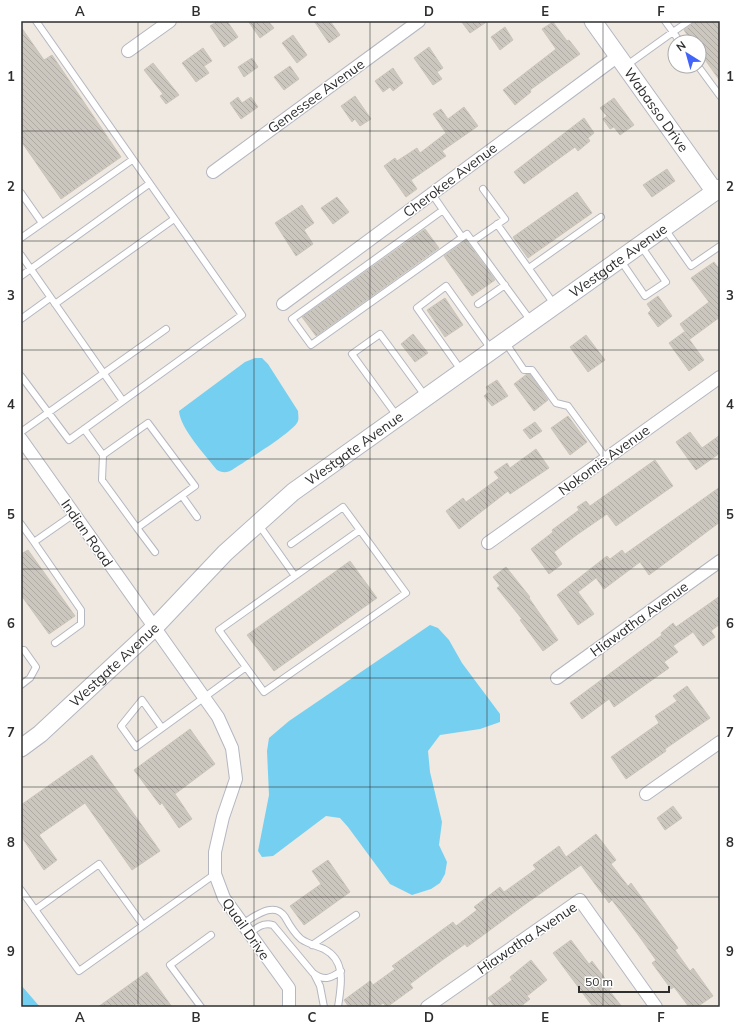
<svg xmlns="http://www.w3.org/2000/svg" width="741" height="1028" font-family="Mulish,sans-serif">
	<defs>
		<pattern id="building-back-hatch" width="6" height="6" patternUnits="userSpaceOnUse"><rect width="6" height="6" fill="#cbc7bf"/><path d="M-1 5l2 2M0 0l6 6M5-1l2 2" fill="none" stroke="#afaba4"/></pattern>
	</defs>
	<rect width="100%" height="100%" fill="#efe9e1"/>
	<path fill="#75cff0" d="M 255,358 L 262,358 L 268,364 L 298,411 C 298,414 299,418 298,421 C 295,431 244,462 232,470 C 226,473 223,473 217,470 C 206,456 180,428 179,411 L 245,362 Z
		M 430,625 L 438,628 L 449,640 L 462,663 L 500,714 L 500,722 L 480,729 L 440,735 L 428,751 L 430,772 L 442,822 L 439,845 L 447,862 L 445,874 L 440,883 L 431,889 L 412,895 L 390,884 L 348,827 L 340,818 L 326,816 L 273,856 L 262,857 L 258,851 L 269,795 L 267,751 L 269,738 L 289,721 Z
		M 21,985 L 40,1007 L 21,1007 Z"/>
	<path fill="url(#building-back-hatch)" stroke="#cbc5ba" d="M 218,21 L 227,21 L 238,37 L 224,47 L 210,26 Z
		M 248,21 L 268,21 L 274,28 L 260,38 Z
		M 314,21 L 330,21 L 340,35 L 329,43 Z
		M 461,21 L 488,21 L 470,33 Z
		M 696,21 L 720,21 L 720,81 L 699,51 L 699,42 L 692,42 L 684,30 Z
		M 553,22 L 567,41 L 569,40 L 580,54 L 530,90 L 531,92 L 515,105 L 503,90 L 556,49 L 542,29 Z
		M 21,27 L 44,60 L 52,55 L 121,157 L 61,199 L 21,141 Z
		M 505,27 L 513,40 L 500,50 L 491,37 Z
		M 293,35 L 307,55 L 297,63 L 282,43 Z
		M 429,47 L 443,68 L 437,72 L 442,79 L 433,85 L 414,58 Z
		M 203,48 L 212,61 L 204,66 L 209,73 L 196,82 L 182,63 Z
		M 252,58 L 258,67 L 244,77 L 238,67 Z
		M 153,63 L 179,95 L 166,104 L 160,96 L 163,94 L 144,70 Z
		M 290,66 L 299,79 L 284,90 L 274,77 Z
		M 393,68 L 403,83 L 393,91 L 390,87 L 383,92 L 375,81 Z
		M 355,96 L 371,119 L 360,126 L 355,119 L 352,122 L 341,106 Z
		M 238,97 L 242,103 L 251,97 L 258,107 L 241,119 L 230,103 Z
		M 614,98 L 634,125 L 620,135 L 614,127 L 610,129 L 603,119 L 607,116 L 600,108 Z
		M 464,107 L 478,126 L 442,151 L 446,156 L 411,180 L 417,189 L 406,197 L 384,166 L 395,158 L 397,161 L 417,148 L 420,153 L 446,133 L 433,114 L 441,109 L 448,119 Z
		M 584,118 L 594,133 L 588,138 L 590,141 L 578,151 L 575,147 L 524,184 L 514,172 Z
		M 667,169 L 675,181 L 652,197 L 643,185 Z
		M 577,192 L 592,213 L 528,258 L 513,237 Z
		M 337,197 L 349,212 L 333,224 L 321,208 Z
		M 302,205 L 314,223 L 304,230 L 313,244 L 296,256 L 275,223 Z
		M 425,229 L 439,248 L 316,336 L 302,317 Z
		M 466,240 L 495,280 L 472,296 L 444,256 Z
		M 714,262 L 720,270 L 720,317 L 690,339 L 680,324 L 709,302 L 691,278 Z
		M 658,296 L 672,316 L 658,327 L 648,313 L 651,310 L 647,304 Z
		M 445,298 L 463,325 L 445,337 L 427,310 Z
		M 684,332 L 704,360 L 689,371 L 669,343 Z
		M 413,334 L 428,353 L 415,362 L 401,344 Z
		M 586,335 L 605,360 L 588,372 L 570,347 Z
		M 527,374 L 530,374 L 548,400 L 534,411 L 514,384 Z
		M 497,380 L 508,396 L 492,406 L 484,396 L 489,392 L 486,387 Z
		M 568,416 L 587,442 L 570,455 L 551,428 Z
		M 535,422 L 542,431 L 530,439 L 523,430 Z
		M 690,432 L 702,448 L 720,435 L 720,453 L 696,470 L 676,442 Z
		M 536,449 L 549,468 L 510,494 L 508,491 L 459,529 L 446,511 L 463,498 L 466,502 L 499,478 L 494,472 L 507,463 L 510,468 Z
		M 655,460 L 673,486 L 616,526 L 607,514 L 578,534 L 554,552 L 562,564 L 549,574 L 531,549 L 553,532 L 552,530 L 579,510 L 577,507 L 586,501 L 590,506 Z
		M 720,487 L 720,522 L 649,575 L 640,562 L 604,589 L 596,578 L 578,592 L 594,614 L 578,625 L 557,595 L 607,556 L 610,559 L 622,550 L 625,554 Z
		M 28,550 L 75,616 L 49,634 L 21,595 L 21,554 Z
		M 350,561 L 377,598 L 274,671 L 247,635 Z
		M 506,567 L 530,597 L 529,598 L 558,640 L 543,651 L 520,620 L 522,619 L 497,588 L 500,586 L 493,577 Z
		M 720,596 L 720,624 L 711,631 L 715,637 L 703,646 L 693,632 L 673,646 L 678,652 L 664,662 L 669,668 L 614,707 L 609,699 L 582,719 L 570,703 L 662,635 L 661,633 L 673,623 L 676,627 Z
		M 687,686 L 710,718 L 665,749 L 666,751 L 626,779 L 611,757 L 659,723 L 655,716 L 677,701 L 673,696 Z
		M 190,729 L 215,764 L 175,794 L 192,819 L 179,828 L 162,803 L 160,805 L 134,770 Z
		M 92,755 L 160,851 L 132,870 L 85,803 L 39,835 L 57,860 L 44,870 L 21,836 L 21,805 Z
		M 673,806 L 682,818 L 665,830 L 657,818 Z
		M 596,834 L 616,860 L 611,864 L 628,886 L 631,883 L 678,948 L 675,950 L 690,971 L 693,968 L 713,996 L 697,1007 L 689,1007 L 674,987 L 671,989 L 652,963 L 656,960 L 639,936 L 612,900 L 609,903 L 581,865 L 524,905 L 467,947 L 465,944 L 441,961 L 410,984 L 413,988 L 387,1007 L 383,1003 L 378,1007 L 349,1007 L 344,1000 L 370,981 L 373,985 L 395,969 L 392,966 L 453,922 L 456,926 L 477,910 L 474,907 L 500,887 L 504,892 L 536,869 L 533,865 L 559,846 L 566,857 Z
		M 328,860 L 350,892 L 304,925 L 290,906 L 321,884 L 312,871 Z
		M 571,940 L 589,964 L 592,961 L 612,988 L 609,990 L 622,1007 L 593,1007 L 553,953 Z
		M 531,960 L 547,980 L 527,996 L 530,999 L 520,1007 L 495,1007 L 488,998 L 512,980 L 510,977 Z
		M 147,972 L 172,1007 L 141,1007 L 138,1003 L 132,1007 L 98,1007 Z"/>
	<g fill="none" stroke-linecap="round" stroke-linejoin="round">
		<g stroke="#b4b7c1" stroke-width="8">
			<path id="lane" d="M 665,21 L 673,32 L 689,21
				M 627,65 L 673,32 L 680,42
				M 698,66 L 720,96
				M 21,193 L 42,223
				M 432,194 L 443,210 L 292,319 L 311,345 L 467,234 L 531,321
				M 443,210 L 462,237
				M 497,224 L 554,304
				M 665,229 L 691,266 L 720,246
				M 21,238 L 132,160
				M 473,241 L 505,219 L 483,189
				M 21,255 L 123,401
				M 621,261 L 645,296 L 666,282 L 641,246
				M 529,268 L 601,217
				M 21,276 L 149,184
				M 55,304 L 174,219
				M 478,304 L 505,285
				M 21,319 L 50,298
				M 505,342 L 524,370 L 532,370 L 556,403 L 568,406 L 606,458
				M 461,370 L 417,308 L 446,286 L 491,349
				M 21,376 L 69,440 L 242,315 L 36,21
				M 397,416 L 352,354 L 380,334 L 426,397
				M 84,429 L 103,455 L 148,423 L 195,486 L 137,528 L 102,480 L 103,455
				M 21,432 L 166,329
				M 182,496 L 197,517
				M 21,524 L 34,542
				M 259,525 L 295,576 L 219,630 L 264,692 L 406,593 L 343,507 L 291,544
				M 137,528 L 155,552
				M 295,576 L 360,530
				M 55,643 L 81,624 L 81,610 L 34,542 L 74,514
				M 21,650 L 24,650 L 36,667 L 30,678 L 21,685
				M 162,728 L 142,700 L 121,726 L 136,747 L 246,667
				M 21,890 L 79,971 L 215,874
				M 35,910 L 99,864 L 143,925
				M 242,924 C 254,917 274,900 285,917 C 290,926 294,933 301,939 C 308,944 317,946 324,949 C 347,961 341,986 338,1007
				M 249,934 C 256,928 263,922 273,925 L 313,973 C 324,981 330,979 341,971
				M 312,945 L 356,915
				M 314,974 L 320,986 L 324,1007
				M 201,1007 L 170,965 L 211,935"/>
		</g>
		<g stroke="#b4b7c1" stroke-width="14">
			<path id="street" d="M 128,51 L 170,21
				M 213,172 L 419,21
				M 283,304 L 618,56
				M 21,439 L 218,717 L 232,748 L 236,779 L 223,817 L 215,852 L 215,874 L 224,898 L 289,988 L 289,1007
				M 488,543 L 720,377
				M 557,678 L 720,561
				M 646,794 L 720,742
				M 427,1007 L 580,900 L 656,1007"/>
		</g>
		<g stroke="#b4b7c1" stroke-width="19">
			<g id="secondary">
				<path id="s1" d="M 593,21 L 715,192"/>
				<path id="s2" d="M 21,748 L 40,734 L 154,628 L 225,553 L 293,492 L 720,188"/>
			</g>
		</g>
		<use href="#lane" stroke="#fff" stroke-width="6"/>
		<use href="#street" stroke="#fff" stroke-width="12"/>
		<use href="#secondary" stroke="#fff" stroke-width="17"/>
	</g>
	<path fill="none" stroke="#2e2e2e" stroke-width="1" stroke-opacity="0.55" d="M 138,21 L 138,1007M 254,21 L 254,1007M 370,21 L 370,1007M 487,21 L 487,1007M 603,21 L 603,1007M 21,131 L 720,131M 21,241 L 720,241M 21,350 L 720,350M 21,459 L 720,459M 21,569 L 720,569M 21,678 L 720,678M 21,787 L 720,787M 21,897 L 720,897"/>
	<g text-anchor="middle" dominant-baseline="central" stroke-width="3" stroke-linejoin="round" paint-order="stroke">
		<g font-size="14" fill="#2e2e2e" stroke="#fff">
			<text transform="translate(316 96) rotate(-36)">Genessee Avenue</text>
			<text stroke="none"><textPath href="#s1" startOffset="109">Wabasso Drive</textPath></text>
			<text transform="translate(450 180) rotate(-37)">Cherokee Avenue</text>
			<text stroke="none"><textPath href="#s2" startOffset="773">Westgate Avenue</textPath></text>
			<text stroke="none"><textPath href="#s2" startOffset="449">Westgate Avenue</textPath></text>
			<text transform="translate(604 460) rotate(-36)">Nokomis Avenue</text>
			<text transform="translate(87 533) rotate(55)">Indian Road</text>
			<text transform="translate(639 619) rotate(-36)">Hiawatha Avenue</text>
			<text stroke="none"><textPath href="#s2" startOffset="125">Westgate Avenue</textPath></text>
			<text transform="translate(246 929) rotate(55)">Quail Drive</text>
			<text transform="translate(527 938) rotate(-34)">Hiawatha Avenue</text>
		</g>
	</g>
	<rect width="741" height="1028" fill="none" stroke="#ffffff" stroke-width="44"/>
	<g transform="translate(687 54) rotate(323)"><circle r="19" fill="#ffffff" stroke="#ababab"/>
	<path d="M0-3L7 15L0 10L-7 15Z" fill="#4264fb"/>
	<text y="-6" font-size="11" font-weight="bold" text-anchor="middle" fill="#2e2e2e">N</text>
	</g>
	<path d="M579 986v6h90v-6" fill="none" stroke="#2e2e2e" stroke-width="2"/>
	<text x="585" y="986" font-size="12" fill="#2e2e2e" stroke="#ffffff" stroke-width="3" paint-order="stroke">50 m</text>
	<rect x="22" y="22" width="697" height="984" fill="none" stroke="#2e2e2e" stroke-width="1.5"/>
	<g font-size="13" text-anchor="middle" font-weight="bold" fill="#2e2e2e">
		<text x="80" y="16">A</text>
		<text x="196" y="16">B</text>
		<text x="312" y="16">C</text>
		<text x="429" y="16">D</text>
		<text x="545" y="16">E</text>
		<text x="661" y="16">F</text>
		<text x="11" y="81">1</text>
		<text x="730" y="81">1</text>
		<text x="11" y="191">2</text>
		<text x="730" y="191">2</text>
		<text x="11" y="300">3</text>
		<text x="730" y="300">3</text>
		<text x="11" y="409">4</text>
		<text x="730" y="409">4</text>
		<text x="11" y="519">5</text>
		<text x="730" y="519">5</text>
		<text x="11" y="628">6</text>
		<text x="730" y="628">6</text>
		<text x="11" y="737">7</text>
		<text x="730" y="737">7</text>
		<text x="11" y="847">8</text>
		<text x="730" y="847">8</text>
		<text x="11" y="956">9</text>
		<text x="730" y="956">9</text>
		<text x="80" y="1022">A</text>
		<text x="196" y="1022">B</text>
		<text x="312" y="1022">C</text>
		<text x="429" y="1022">D</text>
		<text x="545" y="1022">E</text>
		<text x="661" y="1022">F</text>
	</g>
</svg>
